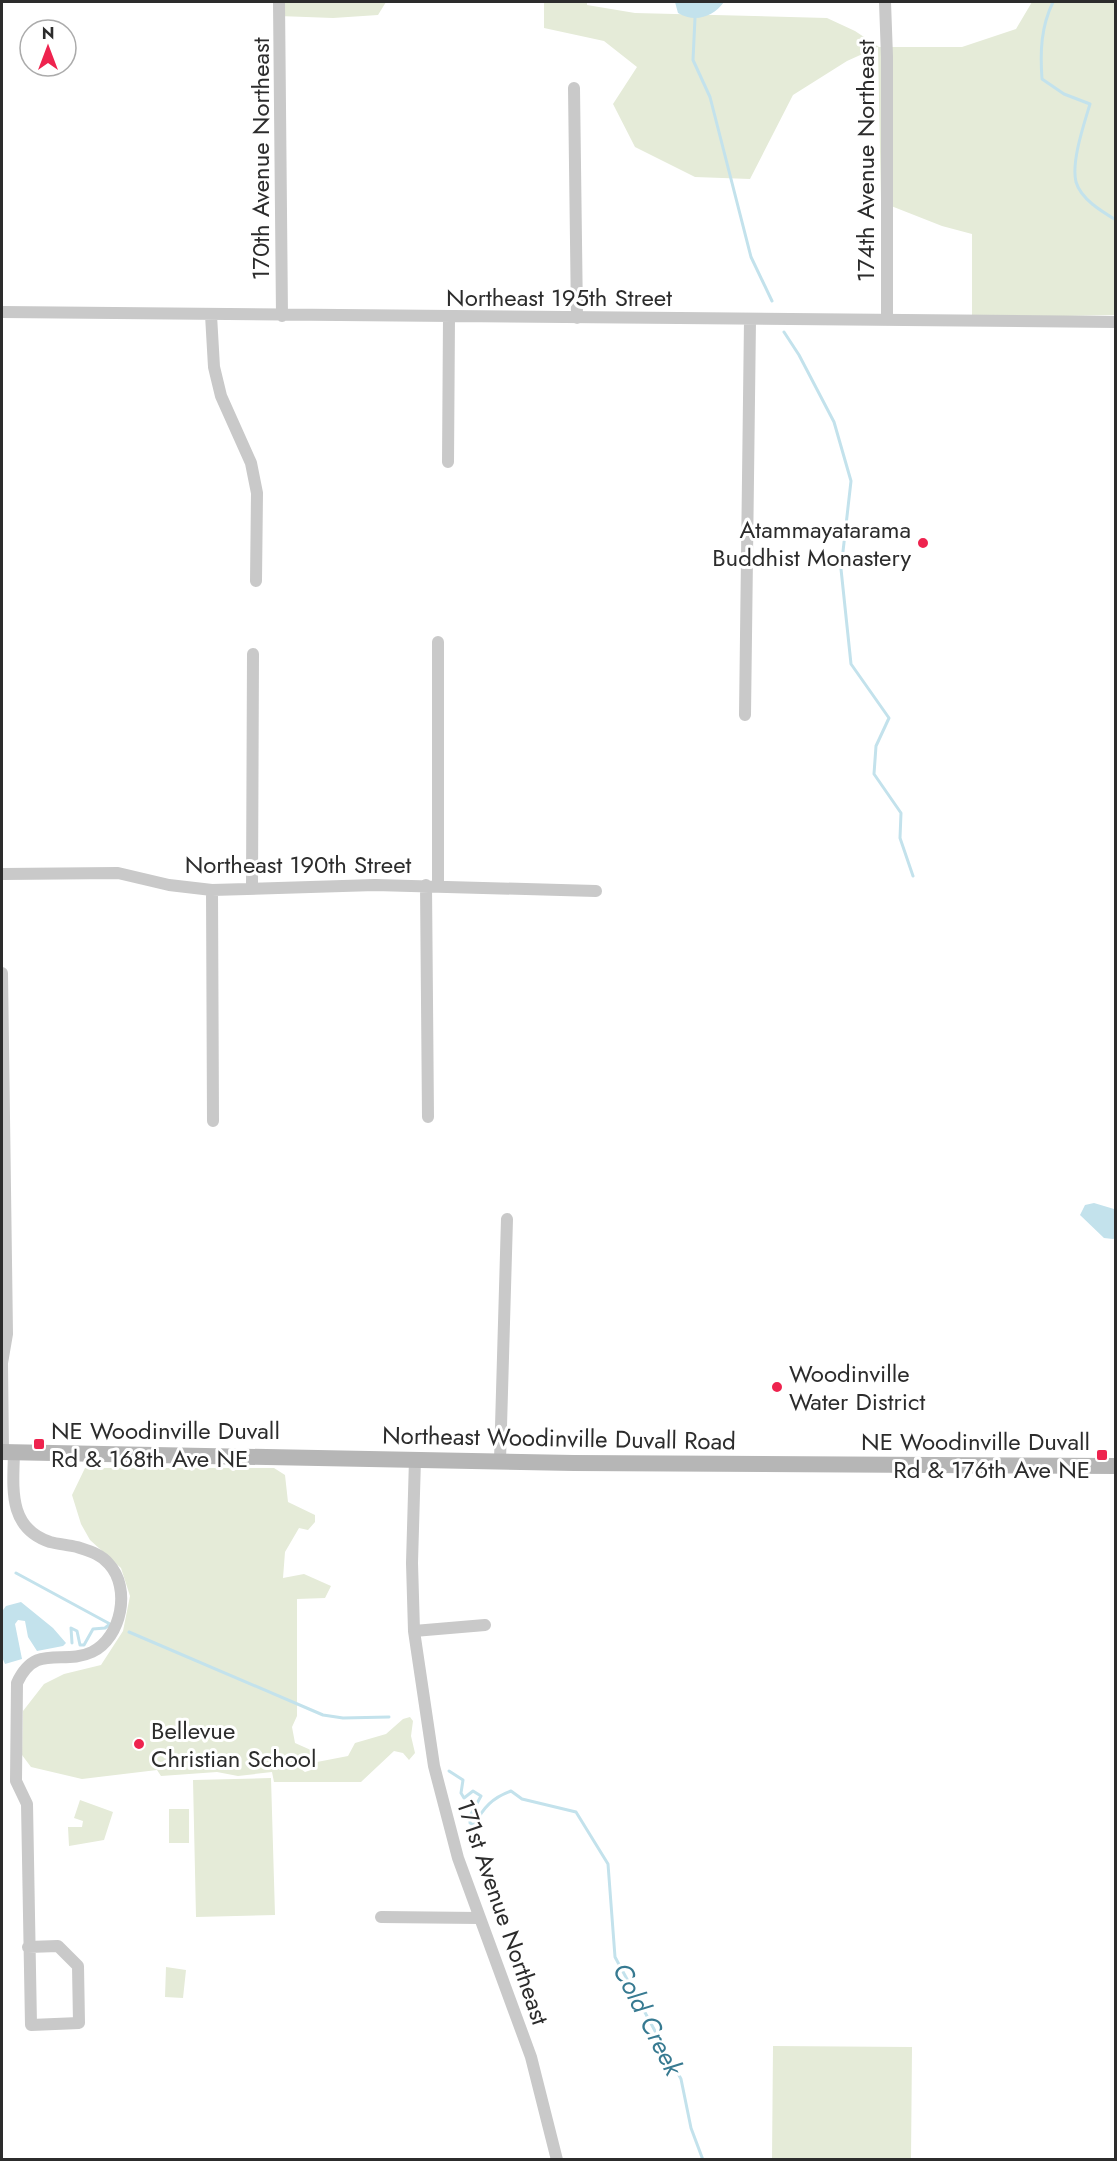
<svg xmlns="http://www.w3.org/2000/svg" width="1117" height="2161" font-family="Jost,sans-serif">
	<rect width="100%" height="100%" fill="#fff"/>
	<path fill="#e5ebd8" d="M 279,2 L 386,2 L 378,15 L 333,18 L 279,16 Z
		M 544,2 L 587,2 L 587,5 L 635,13 L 827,18 L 855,31 L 879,47 L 962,47 L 1016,29 L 1032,2 L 1115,2 L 1115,315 L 972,318 L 972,234 L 942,226 L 881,202 L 878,47 L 847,61 L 793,95 L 750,179 L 695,177 L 635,147 L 613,104 L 637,67 L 604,41 L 544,28 Z
		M 85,1468 L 274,1468 L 285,1475 L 288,1502 L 315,1515 L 315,1522 L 308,1530 L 299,1528 L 285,1552 L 283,1578 L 304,1574 L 331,1586 L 325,1598 L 297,1599 L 297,1716 L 292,1727 L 295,1743 L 313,1751 L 310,1758 L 301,1758 L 298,1767 L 305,1772 L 311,1770 L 317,1762 L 348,1756 L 355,1743 L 386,1734 L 403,1719 L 410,1717 L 413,1721 L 411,1736 L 415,1753 L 409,1760 L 403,1753 L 394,1751 L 361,1782 L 274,1782 L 272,1772 L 238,1776 L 217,1772 L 161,1776 L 157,1770 L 82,1779 L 31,1767 L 22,1755 L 23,1711 L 44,1684 L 64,1674 L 101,1665 L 123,1631 L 130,1596 L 121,1568 L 90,1540 L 81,1524 L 72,1495 Z
		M 271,1778 L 275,1915 L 196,1917 L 193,1780 Z
		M 80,1800 L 113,1812 L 104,1840 L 69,1846 L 68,1827 L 82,1827 L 83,1821 L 74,1818 Z
		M 169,1809 L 189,1809 L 189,1843 L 169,1843 Z
		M 166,1967 L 186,1970 L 183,1998 L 165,1997 Z
		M 773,2046 L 912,2047 L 911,2159 L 772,2159 Z"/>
	<path fill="#c3e2ec" d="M 675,2 L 724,2 C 713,17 695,23 678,13 Z
		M 1094,1203 L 1114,1209 L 1116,1238 L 1113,1239 L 1104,1238 L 1080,1215 L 1085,1205 Z
		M 21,1602 L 53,1628 L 66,1643 L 63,1646 L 37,1651 L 28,1637 L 25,1621 L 18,1620 L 15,1624 L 22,1659 L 5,1664 L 2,1657 L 3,1610 L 6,1606 Z"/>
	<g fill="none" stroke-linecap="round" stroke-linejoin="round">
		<path stroke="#c3e2ec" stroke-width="3" d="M 1053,2 C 1041,27 1040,51 1042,79 L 1064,94 L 1090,104 C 1084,124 1071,162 1076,182 C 1081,199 1101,211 1116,220
			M 695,18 L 693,60 L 710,97 L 751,257 L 772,301
			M 784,332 L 799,355 L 834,422 L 851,481 L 841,569 L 851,664 L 889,718 L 876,746 L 874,774 L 901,813 L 900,838 L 913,876
			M 16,1573 L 110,1624 L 105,1628 L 93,1629 L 84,1645 L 80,1645 L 77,1631 L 71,1628 L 72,1643
			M 129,1632 L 323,1715 L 343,1718 L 389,1717
			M 449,1771 L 463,1780 L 461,1793 L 464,1798 L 473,1791 L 481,1796 L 470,1816 L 470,1823 L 474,1825 C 484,1807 492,1798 511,1791 L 522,1799 L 576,1812 L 608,1864 L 615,1957 L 681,2079 L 691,2128 L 703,2160"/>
		<path stroke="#c9c9c9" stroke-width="12" d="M 279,2 L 282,316
			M 885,2 L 887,57 L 887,319
			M 574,88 L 577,318
			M 2,312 L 1116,322
			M 211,315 L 214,367 L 221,396 L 251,463 L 257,493 L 256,581
			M 448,462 L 449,317
			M 745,715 L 750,320
			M 2,874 L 118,873 L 169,885 L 212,890 L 375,885 L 596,891
			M 426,885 L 428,1117
			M 438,885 L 438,642
			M 252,889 L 253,654
			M 212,890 L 213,1121
			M 2,973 L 7,1334 L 2,1363 L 3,1452
			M 14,1453 C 13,1489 8,1528 50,1542 C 58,1544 68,1545 77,1547 C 89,1551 101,1554 109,1564 C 131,1588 122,1637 92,1652 C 63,1666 36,1642 17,1683 L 16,1781 L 27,1804 L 31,2025 L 79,2023 L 78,1966 L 58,1946 L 28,1947
			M 415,1459 L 412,1563 L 414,1631 L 434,1766 L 458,1858 L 531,2057 L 557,2160
			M 500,1461 L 507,1219
			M 414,1631 L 485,1625
			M 381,1917 L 479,1918"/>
		<path stroke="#b6b6b6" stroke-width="16" d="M 2,1452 L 574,1463 L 1116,1466"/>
	</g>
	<g fill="#ee234e" stroke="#fff" stroke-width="2">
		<circle cx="923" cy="543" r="6"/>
		<circle cx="777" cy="1387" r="6"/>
		<rect x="33" y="1438" width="12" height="12" rx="3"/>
		<rect x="1096" y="1449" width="12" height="12" rx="3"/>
		<circle cx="139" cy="1744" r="6"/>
	</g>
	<g text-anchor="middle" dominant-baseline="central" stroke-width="6" stroke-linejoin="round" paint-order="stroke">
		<g font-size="24" fill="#2c2c2c" stroke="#fff">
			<text transform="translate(260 159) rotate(-90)">170th Avenue Northeast</text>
			<text transform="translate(865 161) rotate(-90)">174th Avenue Northeast</text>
			<text x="559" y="297">Northeast 195th Street</text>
			<text x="298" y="864">Northeast 190th Street</text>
			<text transform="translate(559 1438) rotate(1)">Northeast Woodinville Duvall Road</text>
			<text transform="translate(503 1912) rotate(71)">171st Avenue Northeast</text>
		</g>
		<g font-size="24" fill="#2c2c2c" stroke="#fff" text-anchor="start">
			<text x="911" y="529" text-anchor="end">Atammayatarama<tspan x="911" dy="28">Buddhist Monastery</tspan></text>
			<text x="789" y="1373">Woodinville<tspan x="789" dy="28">Water District</tspan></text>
			<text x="51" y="1430">NE Woodinville Duvall<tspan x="51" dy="28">Rd &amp; 168th Ave NE</tspan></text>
			<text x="1090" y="1441" text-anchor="end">NE Woodinville Duvall<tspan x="1090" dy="28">Rd &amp; 176th Ave NE</tspan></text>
			<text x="151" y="1730">Bellevue<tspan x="151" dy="28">Christian School</tspan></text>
		</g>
		<g font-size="26" font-style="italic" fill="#377a91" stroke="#fff">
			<text transform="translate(648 2019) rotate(63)">Cold Creek</text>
		</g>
	</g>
	<rect width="1117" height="2161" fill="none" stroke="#2c2c2c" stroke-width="6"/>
	<g transform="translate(48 48)"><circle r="28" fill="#ffffff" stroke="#ababab" stroke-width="1.5"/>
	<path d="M0-4.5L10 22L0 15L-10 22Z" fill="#ee234e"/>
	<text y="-9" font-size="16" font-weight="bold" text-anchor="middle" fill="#2c2c2c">N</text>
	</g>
</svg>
